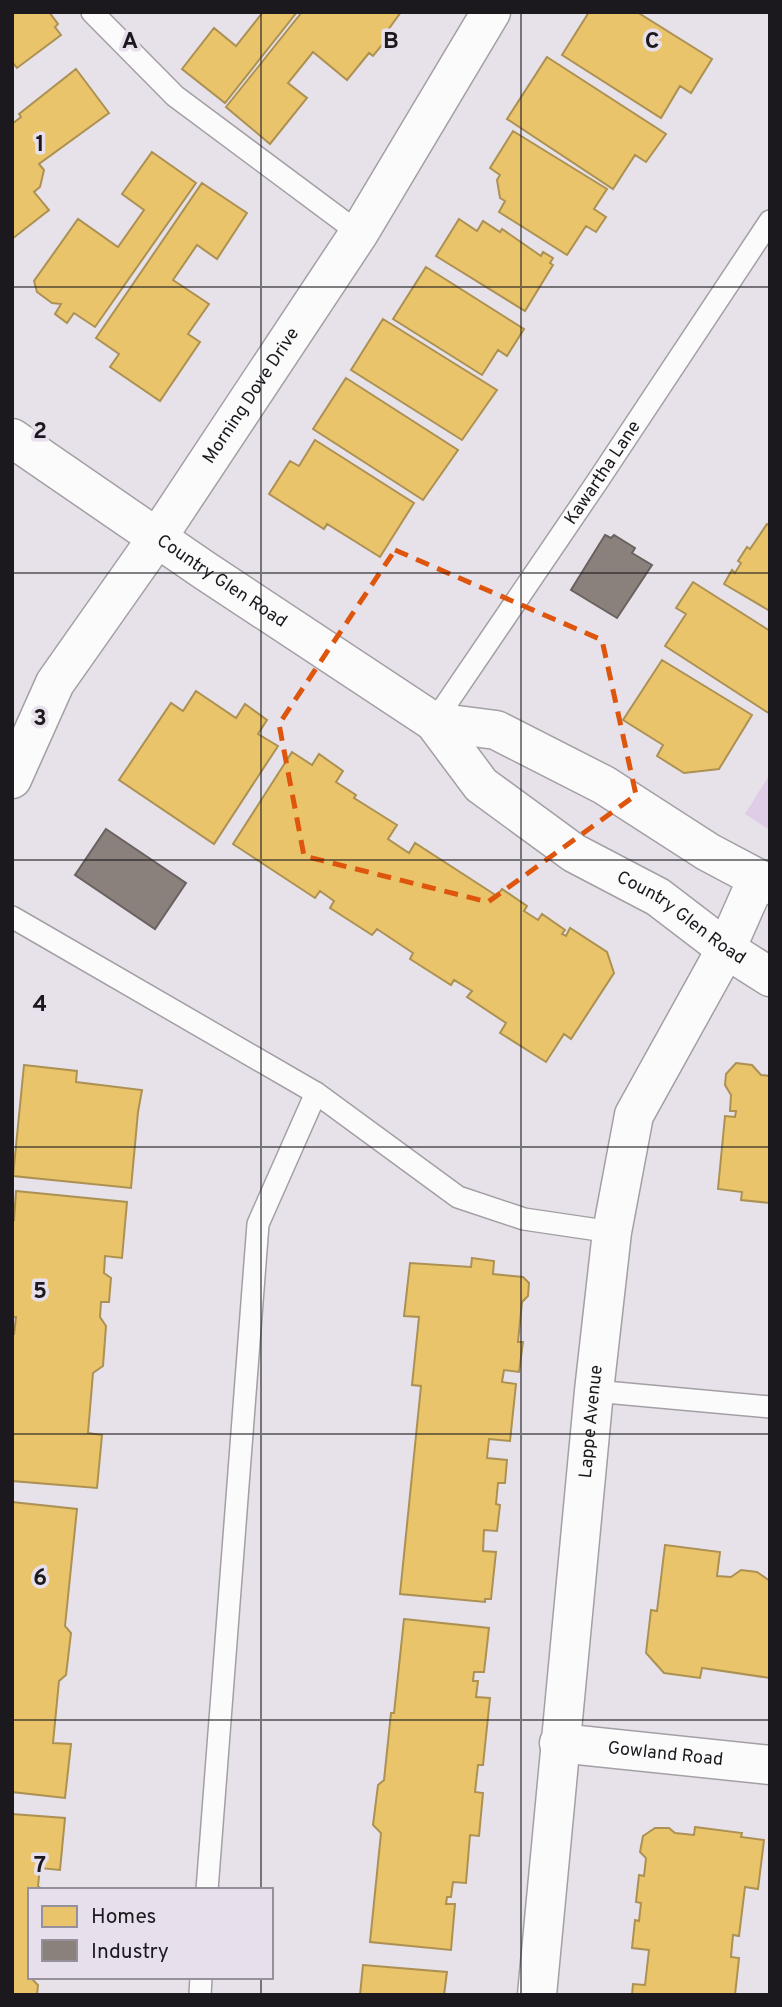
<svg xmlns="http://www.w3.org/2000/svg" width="782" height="2007" font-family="Overpass,sans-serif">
	<rect width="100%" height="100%" fill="#e7e2e9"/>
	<path fill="#dfcde7" d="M 770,774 L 770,830 L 745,814 Z"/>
	<path fill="#e9c46a" stroke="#ac9153" stroke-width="2" d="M 12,12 L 49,12 L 58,24 L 55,27 L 61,35 L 17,68 L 12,62 Z
		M 263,12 L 297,12 L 225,103 L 182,69 L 214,28 L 236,46 Z
		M 302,12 L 401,12 L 388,30 L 392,33 L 373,56 L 369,53 L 347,80 L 313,52 L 288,83 L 307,98 L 270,144 L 226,107 Z
		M 589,12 L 637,12 L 712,59 L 691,93 L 680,86 L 661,118 L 562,55 Z
		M 547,57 L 666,134 L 646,162 L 635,155 L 613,189 L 507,119 Z
		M 76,69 L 109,113 L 39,164 L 44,170 L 40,187 L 34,192 L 49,210 L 12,239 L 12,124 L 21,117 L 19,114 Z
		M 513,131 L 607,189 L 594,209 L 606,217 L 596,232 L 586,226 L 567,255 L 499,212 L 505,201 L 500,198 L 497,180 L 500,175 L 490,168 Z
		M 152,152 L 196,183 L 95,327 L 74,313 L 67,323 L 55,314 L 61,304 L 52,303 L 37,292 L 34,281 L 78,219 L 118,247 L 144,210 L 122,194 Z
		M 202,183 L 247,213 L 217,259 L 197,245 L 173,280 L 209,304 L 188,334 L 200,342 L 160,401 L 110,367 L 119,354 L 96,338 Z
		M 459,219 L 477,231 L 483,221 L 500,232 L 502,229 L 541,256 L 543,252 L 553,258 L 550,263 L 553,265 L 525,311 L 436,256 Z
		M 426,267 L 524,329 L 507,356 L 498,350 L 482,375 L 393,319 Z
		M 383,319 L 497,390 L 462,440 L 351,370 Z
		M 346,378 L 458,450 L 423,500 L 313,429 Z
		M 315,440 L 414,503 L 380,557 L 327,524 L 324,529 L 269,494 L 290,461 L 299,466 Z
		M 767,524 L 770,526 L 770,611 L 724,584 L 732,570 L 735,573 L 741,563 L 738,561 L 747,547 L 750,549 Z
		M 693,582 L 770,631 L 770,714 L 665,646 L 686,614 L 676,608 Z
		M 662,660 L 752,715 L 719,769 L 684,773 L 657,756 L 663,745 L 623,720 Z
		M 196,691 L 236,718 L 245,704 L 267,720 L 258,734 L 278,746 L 214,844 L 119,780 L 171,703 L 183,711 Z
		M 292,752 L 312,765 L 319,754 L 343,771 L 336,782 L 356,795 L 354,798 L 397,825 L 388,839 L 409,853 L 415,843 L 497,896 L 502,889 L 527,906 L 524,911 L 538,920 L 542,914 L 565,930 L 562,934 L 566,936 L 570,928 L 607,952 L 614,973 L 571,1039 L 564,1034 L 546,1062 L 500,1033 L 506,1023 L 467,997 L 472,991 L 454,980 L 451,985 L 410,959 L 413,953 L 377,929 L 372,935 L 330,908 L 334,901 L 320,891 L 315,898 L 233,844 Z
		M 736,1063 L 752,1065 L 761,1075 L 770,1076 L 770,1203 L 741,1200 L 742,1192 L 718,1189 L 725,1116 L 735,1117 L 736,1111 L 730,1111 L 731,1095 L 725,1085 L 726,1074 Z
		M 24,1065 L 77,1071 L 76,1082 L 142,1090 L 138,1112 L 131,1188 L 13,1176 Z
		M 16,1191 L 127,1202 L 122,1258 L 105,1256 L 104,1273 L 111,1278 L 109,1302 L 101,1302 L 100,1317 L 106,1326 L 103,1366 L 93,1373 L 88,1433 L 102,1435 L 97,1488 L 12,1481 L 12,1334 L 14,1334 L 16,1317 L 12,1317 L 12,1220 L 14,1220 Z
		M 472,1258 L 494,1261 L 493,1274 L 523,1277 L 529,1283 L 528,1296 L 522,1302 L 518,1342 L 523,1342 L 519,1372 L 504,1370 L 502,1382 L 516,1384 L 510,1441 L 489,1439 L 487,1458 L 507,1460 L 505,1483 L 498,1483 L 496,1504 L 500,1505 L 497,1531 L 484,1530 L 483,1551 L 496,1552 L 491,1599 L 485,1599 L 485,1602 L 400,1594 L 421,1386 L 412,1385 L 419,1317 L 404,1316 L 410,1263 L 471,1267 Z
		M 12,1502 L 77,1509 L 65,1626 L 71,1633 L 66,1675 L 59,1681 L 53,1743 L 71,1744 L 65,1798 L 12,1792 Z
		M 665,1545 L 720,1552 L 717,1576 L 731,1577 L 741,1570 L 757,1572 L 770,1581 L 770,1678 L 702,1668 L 700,1678 L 664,1673 L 646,1653 L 651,1610 L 657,1611 Z
		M 404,1619 L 489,1628 L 484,1672 L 474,1672 L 473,1681 L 478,1681 L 476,1697 L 490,1698 L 483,1765 L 478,1765 L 475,1792 L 483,1793 L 479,1836 L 470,1835 L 466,1883 L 453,1882 L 451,1897 L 447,1897 L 446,1904 L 455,1904 L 451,1950 L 370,1942 L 381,1833 L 373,1825 L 378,1785 L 384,1780 L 391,1713 L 394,1713 Z
		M 12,1814 L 65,1818 L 60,1870 L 40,1868 L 38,1886 L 43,1890 L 30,1890 L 30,1977 L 38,1985 L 37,1995 L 12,1995 Z
		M 695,1827 L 742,1833 L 741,1837 L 764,1840 L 758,1889 L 745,1887 L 739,1936 L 733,1935 L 731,1957 L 739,1958 L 735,1995 L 632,1995 L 633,1984 L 645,1985 L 649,1950 L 632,1948 L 635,1920 L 639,1921 L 641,1903 L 636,1902 L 639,1875 L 644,1876 L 646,1858 L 640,1852 L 643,1836 L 655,1828 L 669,1828 L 675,1833 L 694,1835 Z
		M 363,1965 L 447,1972 L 444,1995 L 360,1995 Z"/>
	<path fill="#8a817c" stroke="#696260" stroke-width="2" d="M 605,535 L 611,538 L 614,535 L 635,548 L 632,553 L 652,565 L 617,618 L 571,590 Z
		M 106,829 L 186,883 L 155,929 L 75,875 Z"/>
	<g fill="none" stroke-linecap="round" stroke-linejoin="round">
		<g stroke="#a39fa4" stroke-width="24">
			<g id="lane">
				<path d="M 92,12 L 175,96 L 359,233"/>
				<path id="s1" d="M 434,722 L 597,482 L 770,221"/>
				<path d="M 12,917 L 316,1093 L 458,1197 L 524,1219 L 612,1232"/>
				<path d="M 594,1391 L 770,1407"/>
				<path d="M 207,1890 L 258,1224 L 316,1093"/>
				<path d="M 200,1995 L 201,1977"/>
			</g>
		</g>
		<g stroke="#a39fa4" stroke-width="41">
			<g id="street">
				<path id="s2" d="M 12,438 L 204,570 L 434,722 L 481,785 L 574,853 L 658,897 L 726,949 L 770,977"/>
				<path d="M 434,722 L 496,730 L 604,785 L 708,852 L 770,885"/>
				<path id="s3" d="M 12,779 L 55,683 L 157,538 L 359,233 L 491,12"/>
				<path id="s4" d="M 559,1743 L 770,1765"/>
				<path id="s5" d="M 537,1995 L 594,1391 L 612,1232 L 634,1115 L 726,949 L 757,879"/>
			</g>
		</g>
		<use href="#lane" stroke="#fbfbfc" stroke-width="21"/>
		<use href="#street" stroke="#fbfbfc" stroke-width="38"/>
	</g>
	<path fill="none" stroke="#de560d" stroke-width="5" stroke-dasharray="14 9" stroke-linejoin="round" d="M 395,550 L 602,640 L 636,795 L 488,902 L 304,856 L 279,724 Z"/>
	<path fill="none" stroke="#1c191e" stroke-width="2" stroke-opacity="0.55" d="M 261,12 L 261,1890M 521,12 L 521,1995M 12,287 L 770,287M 12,573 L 770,573M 12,860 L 770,860M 12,1147 L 770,1147M 12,1434 L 770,1434M 12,1720 L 770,1720M 261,1977 L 261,1995"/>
	<g text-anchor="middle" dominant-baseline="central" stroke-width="7" stroke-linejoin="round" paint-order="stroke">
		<g font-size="18" fill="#1c191e" stroke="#e8dfec">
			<text stroke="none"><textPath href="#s3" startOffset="453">Morning Dove Drive</textPath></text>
			<text stroke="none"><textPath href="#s1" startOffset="301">Kawartha Lane</textPath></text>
			<text stroke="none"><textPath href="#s2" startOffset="254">Country Glen Road</textPath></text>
			<text stroke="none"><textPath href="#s2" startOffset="828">Country Glen Road</textPath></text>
			<text stroke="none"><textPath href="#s5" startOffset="576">Lappe Avenue</textPath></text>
			<text stroke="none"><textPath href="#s4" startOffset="107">Gowland Road</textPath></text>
		</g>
	</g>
	<g font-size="23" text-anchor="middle" font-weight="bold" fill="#1c191e" stroke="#e8dfec" stroke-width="7" stroke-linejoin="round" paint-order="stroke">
		<text x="130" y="48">A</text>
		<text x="391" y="48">B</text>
		<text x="652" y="48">C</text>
		<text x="40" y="151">1</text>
		<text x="40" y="438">2</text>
		<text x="40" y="725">3</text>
		<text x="40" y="1011">4</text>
		<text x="40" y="1298">5</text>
		<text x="40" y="1585">6</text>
		<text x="40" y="1872">7</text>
	</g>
	<rect width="782" height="2007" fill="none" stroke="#1c191e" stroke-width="28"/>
	<rect x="28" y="1888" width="245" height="91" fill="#e8dfec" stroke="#96909a" stroke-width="2"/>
	<rect x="42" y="1906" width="35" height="21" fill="#e9c46a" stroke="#96909a" stroke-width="2"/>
	<text x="91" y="1923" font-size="21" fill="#1c191e">Homes</text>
	<rect x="42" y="1940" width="35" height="21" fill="#8a817c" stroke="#96909a" stroke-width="2"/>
	<text x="91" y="1958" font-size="21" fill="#1c191e">Industry</text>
</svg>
